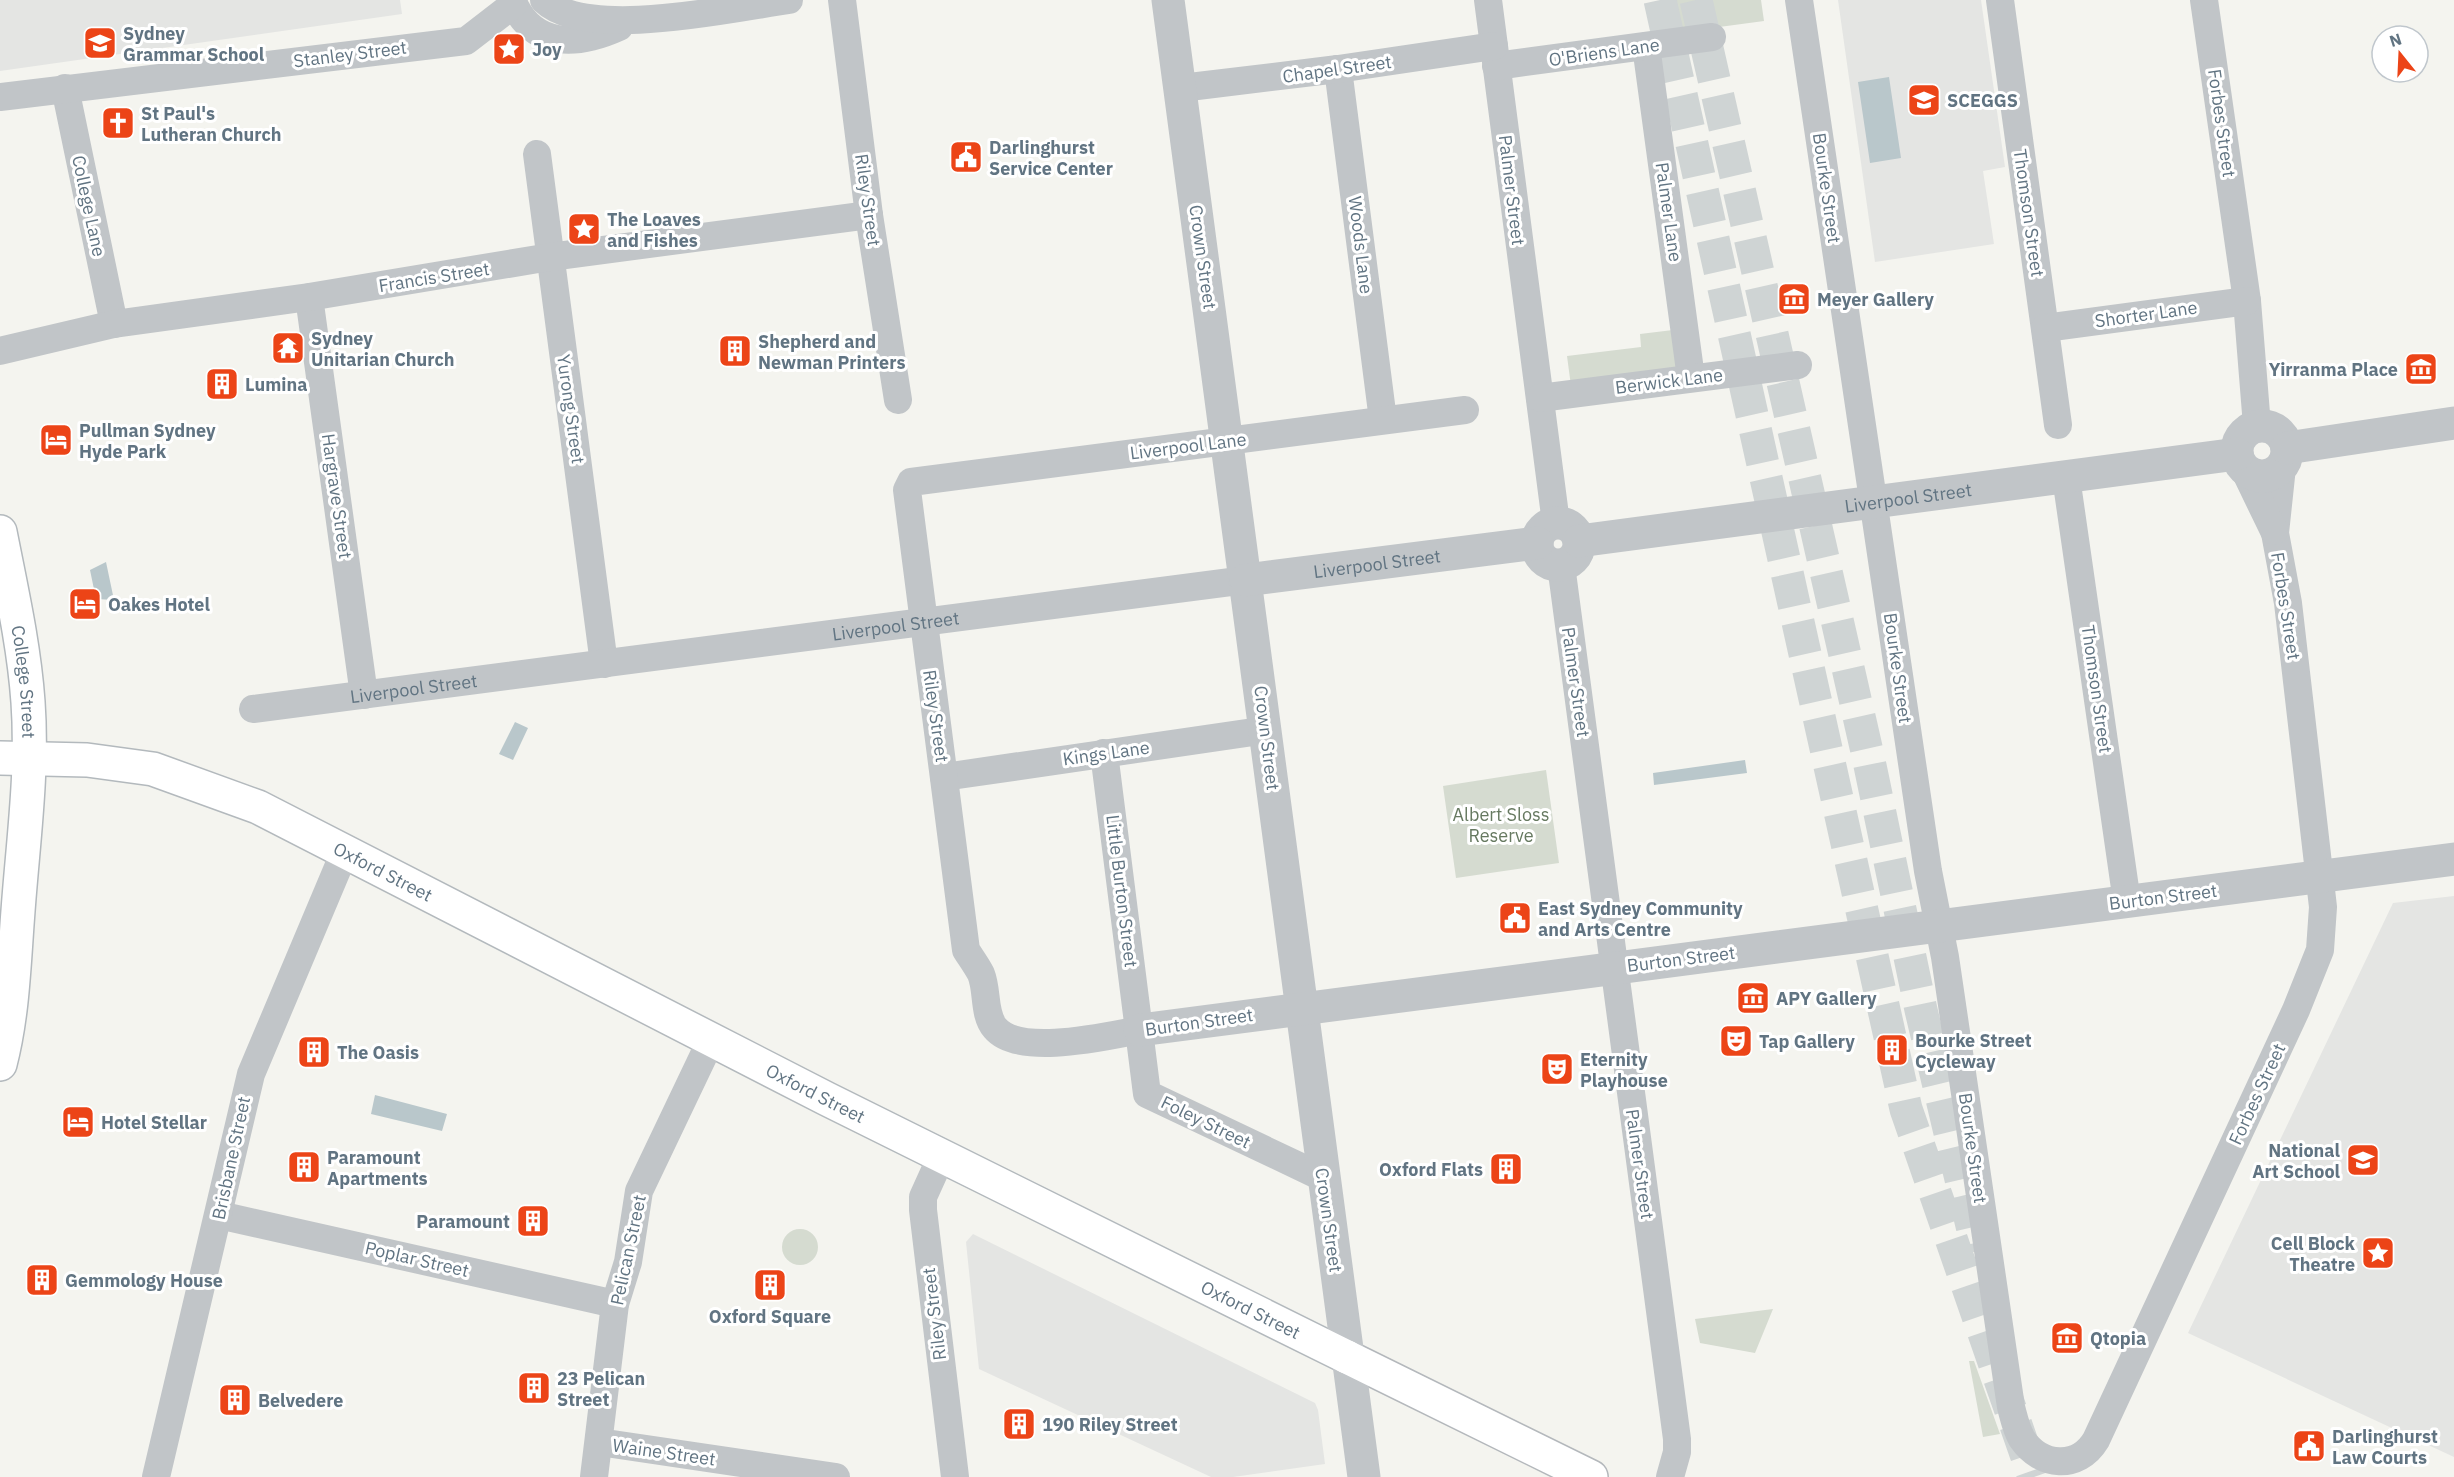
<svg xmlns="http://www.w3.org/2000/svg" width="2454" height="1477" font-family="'IBM Plex Sans',sans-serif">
	<rect width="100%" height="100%" fill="#f4f4ef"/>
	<path fill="#e4e5e3" d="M 0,0 L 400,0 L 402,14 L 0,71 Z
		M 1838,0 L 1981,0 L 2005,167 L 1983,171 L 1994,244 L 1875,262 Z
		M 2454,896 L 2454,1457 L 2188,1333 L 2393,903 Z
		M 973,1234 L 1315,1403 L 1318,1410 L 1325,1464 L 1233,1477 L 1211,1477 L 979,1369 L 966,1242 Z"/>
	<path fill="#d5dbd0" d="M 1663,0 L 1761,0 L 1764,21 L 1667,34 Z
		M 1673,330 L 1678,365 L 1673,371 L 1571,386 L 1567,356 L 1641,347 L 1640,334 Z
		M 1546,770 L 1559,863 L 1456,878 L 1443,786 Z
		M782 1247a18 18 0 1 1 36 0a18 18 0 1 1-36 0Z
		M 1773,1309 L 1755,1353 L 1700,1343 L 1695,1319 Z
		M 1969,1361 L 1974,1361 L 2000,1434 L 1983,1437 Z"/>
	<path fill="#b9c7cb" d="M 1889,77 L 1901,158 L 1870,163 L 1858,82 Z
		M 106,562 L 114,600 L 96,599 L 90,570 Z
		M 515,722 L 528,728 L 513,760 L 499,754 Z
		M 1745,760 L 1747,773 L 1654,785 L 1653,773 Z
		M 375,1095 L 447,1114 L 442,1131 L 371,1114 Z"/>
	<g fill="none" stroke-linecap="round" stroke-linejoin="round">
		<path stroke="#cfd4d4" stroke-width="33" stroke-dasharray="33 16" stroke-linecap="butt" d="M 1660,0 L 1906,1109 L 2034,1477
			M 1696,0 L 1868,756 L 1921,1010 L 1978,1251"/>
		<g stroke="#b3b9bd" stroke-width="36">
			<g id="secondary">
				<path id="s4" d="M 0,532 C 11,588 24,645 28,702 C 33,772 23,842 18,911 C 14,962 13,1014 0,1064"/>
				<path id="s5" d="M 0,758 L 87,760 L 153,769 L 258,807 L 827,1099 L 1347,1357"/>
			</g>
		</g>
		<g stroke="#b4b8bc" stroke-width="36">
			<path id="primary" d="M 1347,1357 L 1591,1477"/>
		</g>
		<g stroke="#c1c5c8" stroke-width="28">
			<path d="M 512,0 C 533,49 577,46 619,27"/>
			<path d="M 544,0 C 587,41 732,8 789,0"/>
			<path d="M 842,0 L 869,215 L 898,400"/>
			<path d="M 1488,0 L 1556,523"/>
			<path d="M 1799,0 L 1928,871 L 1945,957 L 2011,1407 C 2014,1418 2016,1429 2022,1439 C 2041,1467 2078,1470 2096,1440 L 2296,1010 L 2320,950 L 2323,907 L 2288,603 L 2275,533 L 2282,467"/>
			<path d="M 2000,0 L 2058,425"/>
			<path d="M 2204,0 L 2247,301 L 2257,426"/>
			<path d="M 1646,46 L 1691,378"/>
			<path d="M 1496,66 L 1712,37"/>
			<path d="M 1338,69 L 1383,420"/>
			<path d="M 65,88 L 114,324"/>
			<path d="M 1181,88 L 1338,69 L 1494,46"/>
			<path d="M 0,97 L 466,41 L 514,4"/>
			<path d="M 537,154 L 604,664"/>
			<path d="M 309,297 L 364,695"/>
			<path d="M 2045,328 L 2247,301"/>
			<path d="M 0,351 L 114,324 L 309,297 L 550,257 L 869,215"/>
			<path d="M 1540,398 L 1798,365"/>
			<path d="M 2244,469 L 2274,531"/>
			<path d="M 2066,477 L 2127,902"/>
			<path d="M 1561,565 L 1677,1439 L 1677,1452 L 1670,1477"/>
			<path id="s1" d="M 253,709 L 1246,580"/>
			<path d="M 1104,753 L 1147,1094 L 1324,1178"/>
			<path d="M 944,777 L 1267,730"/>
			<path d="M 1140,1030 C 1107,1036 1019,1057 995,1028 C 983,1014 988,991 981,974 C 977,966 971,958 966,950 L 907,490 L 911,482 L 1465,410"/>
			<path d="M 942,1155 L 923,1197 L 923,1210 L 955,1477"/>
			<path d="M 219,1215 L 615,1304"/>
			<path d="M 599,1442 L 836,1477"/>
			<path d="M 156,1477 L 251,1074 L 345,851"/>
			<path d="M 594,1477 L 615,1304 L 628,1262 L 639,1191 L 712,1038"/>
		</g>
		<g stroke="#c1c5c8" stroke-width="33">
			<path d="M 1168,0 L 1364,1477"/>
			<circle cx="2262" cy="451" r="25"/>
			<path d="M 2287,448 L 2454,423"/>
			<circle cx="1558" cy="544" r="21"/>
			<path id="s2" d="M 1579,541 L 2237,454"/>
			<path id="s3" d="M 1246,580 L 1537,543"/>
			<path d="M 1140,1030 L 2454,859"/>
		</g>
		<use href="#secondary" stroke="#fff" stroke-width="33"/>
		<use href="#primary" stroke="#fff" stroke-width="33"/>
	</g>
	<defs>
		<g id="school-square" transform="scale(1.725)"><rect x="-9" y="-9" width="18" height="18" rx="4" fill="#ec4417" stroke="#fff"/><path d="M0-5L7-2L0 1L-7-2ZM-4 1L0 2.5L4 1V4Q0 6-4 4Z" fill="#fff"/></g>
		<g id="sight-square" transform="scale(1.725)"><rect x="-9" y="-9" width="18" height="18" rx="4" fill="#ec4417" stroke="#fff"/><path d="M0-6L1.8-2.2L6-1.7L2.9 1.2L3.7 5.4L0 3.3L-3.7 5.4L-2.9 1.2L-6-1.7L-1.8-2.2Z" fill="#fff"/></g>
		<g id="church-square" transform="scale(1.725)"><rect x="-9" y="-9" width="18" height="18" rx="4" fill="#ec4417" stroke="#fff"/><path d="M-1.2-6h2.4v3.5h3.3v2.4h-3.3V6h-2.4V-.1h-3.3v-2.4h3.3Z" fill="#fff"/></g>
		<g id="civic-square" transform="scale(1.725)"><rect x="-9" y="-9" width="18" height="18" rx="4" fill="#ec4417" stroke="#fff"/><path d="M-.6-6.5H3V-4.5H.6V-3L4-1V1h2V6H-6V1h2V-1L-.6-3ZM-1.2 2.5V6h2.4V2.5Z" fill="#fff"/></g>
		<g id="museum-square" transform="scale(1.725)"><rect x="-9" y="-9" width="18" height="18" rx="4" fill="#ec4417" stroke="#fff"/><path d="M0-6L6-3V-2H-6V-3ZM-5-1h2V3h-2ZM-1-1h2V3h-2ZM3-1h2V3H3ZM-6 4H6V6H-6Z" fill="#fff"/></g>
		<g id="temple-square" transform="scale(1.725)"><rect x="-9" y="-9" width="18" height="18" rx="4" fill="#ec4417" stroke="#fff"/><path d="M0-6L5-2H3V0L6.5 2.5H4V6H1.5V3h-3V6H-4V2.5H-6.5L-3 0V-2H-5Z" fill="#fff"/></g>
		<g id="building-square" transform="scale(1.725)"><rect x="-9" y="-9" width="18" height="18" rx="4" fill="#ec4417" stroke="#fff"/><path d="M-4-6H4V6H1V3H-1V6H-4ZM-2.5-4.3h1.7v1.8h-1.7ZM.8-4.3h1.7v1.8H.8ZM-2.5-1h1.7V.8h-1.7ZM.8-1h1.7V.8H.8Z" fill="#fff"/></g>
		<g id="hotel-square" transform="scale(1.725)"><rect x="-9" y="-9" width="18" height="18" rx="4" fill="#ec4417" stroke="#fff"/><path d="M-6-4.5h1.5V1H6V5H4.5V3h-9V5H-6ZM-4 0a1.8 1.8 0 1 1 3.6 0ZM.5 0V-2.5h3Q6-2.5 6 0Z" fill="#fff"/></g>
		<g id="theatre-square" transform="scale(1.725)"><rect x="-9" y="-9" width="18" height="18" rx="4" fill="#ec4417" stroke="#fff"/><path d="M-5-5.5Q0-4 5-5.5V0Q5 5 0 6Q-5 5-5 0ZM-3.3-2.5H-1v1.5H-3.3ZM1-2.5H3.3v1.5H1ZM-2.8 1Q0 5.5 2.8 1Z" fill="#fff"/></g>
		<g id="university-square" transform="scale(1.725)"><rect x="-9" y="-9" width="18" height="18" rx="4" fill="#ec4417" stroke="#fff"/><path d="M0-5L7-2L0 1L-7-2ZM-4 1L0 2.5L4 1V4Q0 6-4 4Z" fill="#fff"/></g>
	</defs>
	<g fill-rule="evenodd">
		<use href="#school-square" x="100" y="43"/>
		<use href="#sight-square" x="509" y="49"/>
		<use href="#school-square" x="1924" y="100"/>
		<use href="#church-square" x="118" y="123"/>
		<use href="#civic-square" x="966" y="157"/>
		<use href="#sight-square" x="584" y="229"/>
		<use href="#museum-square" x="1794" y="299"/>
		<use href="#temple-square" x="288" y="348"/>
		<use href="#building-square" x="735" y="351"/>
		<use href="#museum-square" x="2421" y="369"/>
		<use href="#building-square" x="222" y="384"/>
		<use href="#hotel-square" x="56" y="440"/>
		<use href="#hotel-square" x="85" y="604"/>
		<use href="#civic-square" x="1515" y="918"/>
		<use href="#museum-square" x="1753" y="998"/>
		<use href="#theatre-square" x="1736" y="1041"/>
		<use href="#building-square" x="1892" y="1050"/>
		<use href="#building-square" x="314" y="1052"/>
		<use href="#theatre-square" x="1557" y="1069"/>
		<use href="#hotel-square" x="78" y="1122"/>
		<use href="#university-square" x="2363" y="1160"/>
		<use href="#building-square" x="304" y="1167"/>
		<use href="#building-square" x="1506" y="1169"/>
		<use href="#building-square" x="533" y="1221"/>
		<use href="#sight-square" x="2378" y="1253"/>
		<use href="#building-square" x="42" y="1280"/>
		<use href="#building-square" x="770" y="1285"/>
		<use href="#museum-square" x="2067" y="1338"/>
		<use href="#building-square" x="534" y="1388"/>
		<use href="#building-square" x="235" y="1400"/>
		<use href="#building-square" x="1019" y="1424"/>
		<use href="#civic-square" x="2309" y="1446"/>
	</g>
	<g text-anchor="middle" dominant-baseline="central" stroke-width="6" stroke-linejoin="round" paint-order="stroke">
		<g font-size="18" font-weight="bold" fill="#617482" stroke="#fff" text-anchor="start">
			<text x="123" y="33">Sydney<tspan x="123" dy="21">Grammar School</tspan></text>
			<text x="532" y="49">Joy</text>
			<text x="1947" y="100">SCEGGS</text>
			<text x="141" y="113">St Paul's<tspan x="141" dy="21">Lutheran Church</tspan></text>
			<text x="989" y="147">Darlinghurst<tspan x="989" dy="21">Service Center</tspan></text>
			<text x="607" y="219">The Loaves<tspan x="607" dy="21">and Fishes</tspan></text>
			<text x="1817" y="299">Meyer Gallery</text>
			<text x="311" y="338">Sydney<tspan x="311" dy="21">Unitarian Church</tspan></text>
			<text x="758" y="341">Shepherd and<tspan x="758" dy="21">Newman Printers</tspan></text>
			<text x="2398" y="369" text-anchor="end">Yirranma Place</text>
			<text x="245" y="384">Lumina</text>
			<text x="79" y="430">Pullman Sydney<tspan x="79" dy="21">Hyde Park</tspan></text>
			<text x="108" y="604">Oakes Hotel</text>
			<text x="1538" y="908">East Sydney Community<tspan x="1538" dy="21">and Arts Centre</tspan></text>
			<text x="1776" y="998">APY Gallery</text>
			<text x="1915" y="1040">Bourke Street<tspan x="1915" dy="21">Cycleway</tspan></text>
			<text x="1759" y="1041">Tap Gallery</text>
			<text x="337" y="1052">The Oasis</text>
			<text x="1580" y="1059">Eternity<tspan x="1580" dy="21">Playhouse</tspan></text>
			<text x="101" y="1122">Hotel Stellar</text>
			<text x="2340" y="1150" text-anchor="end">National<tspan x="2340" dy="21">Art School</tspan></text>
			<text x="327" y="1157">Paramount<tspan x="327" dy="21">Apartments</tspan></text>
			<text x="1483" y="1169" text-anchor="end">Oxford Flats</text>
			<text x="510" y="1221" text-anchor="end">Paramount</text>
			<text x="2355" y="1243" text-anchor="end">Cell Block<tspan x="2355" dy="21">Theatre</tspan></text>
			<text x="65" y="1280">Gemmology House</text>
			<text x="770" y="1316" text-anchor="middle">Oxford Square</text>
			<text x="2090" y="1338">Qtopia</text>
			<text x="557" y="1378">23 Pelican<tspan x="557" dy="21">Street</tspan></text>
			<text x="258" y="1400">Belvedere</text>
			<text x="1042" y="1424">190 Riley Street</text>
			<text x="2332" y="1436">Darlinghurst<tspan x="2332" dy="21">Law Courts</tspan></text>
		</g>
		<g font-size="18" fill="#617482" stroke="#fff">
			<text transform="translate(1604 52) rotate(-8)">O'Briens Lane</text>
			<text transform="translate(350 54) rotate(-7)">Stanley Street</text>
			<text transform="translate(1337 69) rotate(-8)">Chapel Street</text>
			<text transform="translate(2222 123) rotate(82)">Forbes Street</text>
			<text transform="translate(1827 188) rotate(82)">Bourke Street</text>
			<text transform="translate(1512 190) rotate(83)">Palmer Street</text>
			<text transform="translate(868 200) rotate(82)">Riley Street</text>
			<text transform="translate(89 206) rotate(78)">College Lane</text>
			<text transform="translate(1669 212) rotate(82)">Palmer Lane</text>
			<text transform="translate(2029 213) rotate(82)">Thomson Street</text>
			<text transform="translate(1361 245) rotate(83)">Woods Lane</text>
			<text transform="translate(1203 257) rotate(82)">Crown Street</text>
			<text transform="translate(434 277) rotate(-9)">Francis Street</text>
			<text transform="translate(2146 314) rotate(-8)">Shorter Lane</text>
			<text transform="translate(1669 381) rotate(-7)">Berwick Lane</text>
			<text transform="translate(571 409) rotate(82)">Yurong Street</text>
			<text transform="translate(1188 446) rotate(-7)">Liverpool Lane</text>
			<text transform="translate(337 496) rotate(82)">Hargrave Street</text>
			<text stroke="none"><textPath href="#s2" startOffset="332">Liverpool Street</textPath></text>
			<text stroke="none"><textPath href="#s3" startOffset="132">Liverpool Street</textPath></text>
			<text transform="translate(2286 606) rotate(81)">Forbes Street</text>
			<text stroke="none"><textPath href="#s1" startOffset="648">Liverpool Street</textPath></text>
			<text transform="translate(1898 668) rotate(82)">Bourke Street</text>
			<text stroke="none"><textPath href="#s4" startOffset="152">College Street</textPath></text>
			<text transform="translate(1576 682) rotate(82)">Palmer Street</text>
			<text stroke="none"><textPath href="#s1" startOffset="162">Liverpool Street</textPath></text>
			<text transform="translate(2097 689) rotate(82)">Thomson Street</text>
			<text transform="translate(936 716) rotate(82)">Riley Street</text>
			<text transform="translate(1267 738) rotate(83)">Crown Street</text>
			<text transform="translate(1106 753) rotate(-8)">Kings Lane</text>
			<text stroke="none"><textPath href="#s5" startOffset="406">Oxford Street</textPath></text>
			<text transform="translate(1122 891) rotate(83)">Little Burton Street</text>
			<text transform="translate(2163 897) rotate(-7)">Burton Street</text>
			<text transform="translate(1681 959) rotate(-7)">Burton Street</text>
			<text transform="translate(1199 1022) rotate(-8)">Burton Street</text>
			<text stroke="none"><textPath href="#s5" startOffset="892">Oxford Street</textPath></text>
			<text transform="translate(2257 1094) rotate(-65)">Forbes Street</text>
			<text transform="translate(1206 1122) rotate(26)">Foley Street</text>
			<text transform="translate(1973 1148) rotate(82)">Bourke Street</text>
			<text transform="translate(231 1158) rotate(-78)">Brisbane Street</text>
			<text transform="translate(1640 1164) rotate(82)">Palmer Street</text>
			<text transform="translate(1329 1220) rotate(82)">Crown Street</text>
			<text transform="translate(628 1250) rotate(-78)">Pelican Street</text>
			<text transform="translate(417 1259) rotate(13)">Poplar Street</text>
			<text stroke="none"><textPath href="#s5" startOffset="1378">Oxford Street</textPath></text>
			<text transform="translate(934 1314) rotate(-97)">Riley Street</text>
			<text transform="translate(664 1452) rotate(8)">Waine Street</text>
		</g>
		<g font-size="18" fill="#667960" stroke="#fff">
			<text x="1501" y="814">Albert Sloss<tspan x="1501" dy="21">Reserve</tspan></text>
		</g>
	</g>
	<g transform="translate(2400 54) rotate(342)"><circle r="28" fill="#ffffff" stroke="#c0c7cd" stroke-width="1.5"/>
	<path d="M0-4.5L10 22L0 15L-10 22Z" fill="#ec4417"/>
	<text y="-9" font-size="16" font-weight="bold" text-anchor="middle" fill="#617482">N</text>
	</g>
</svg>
